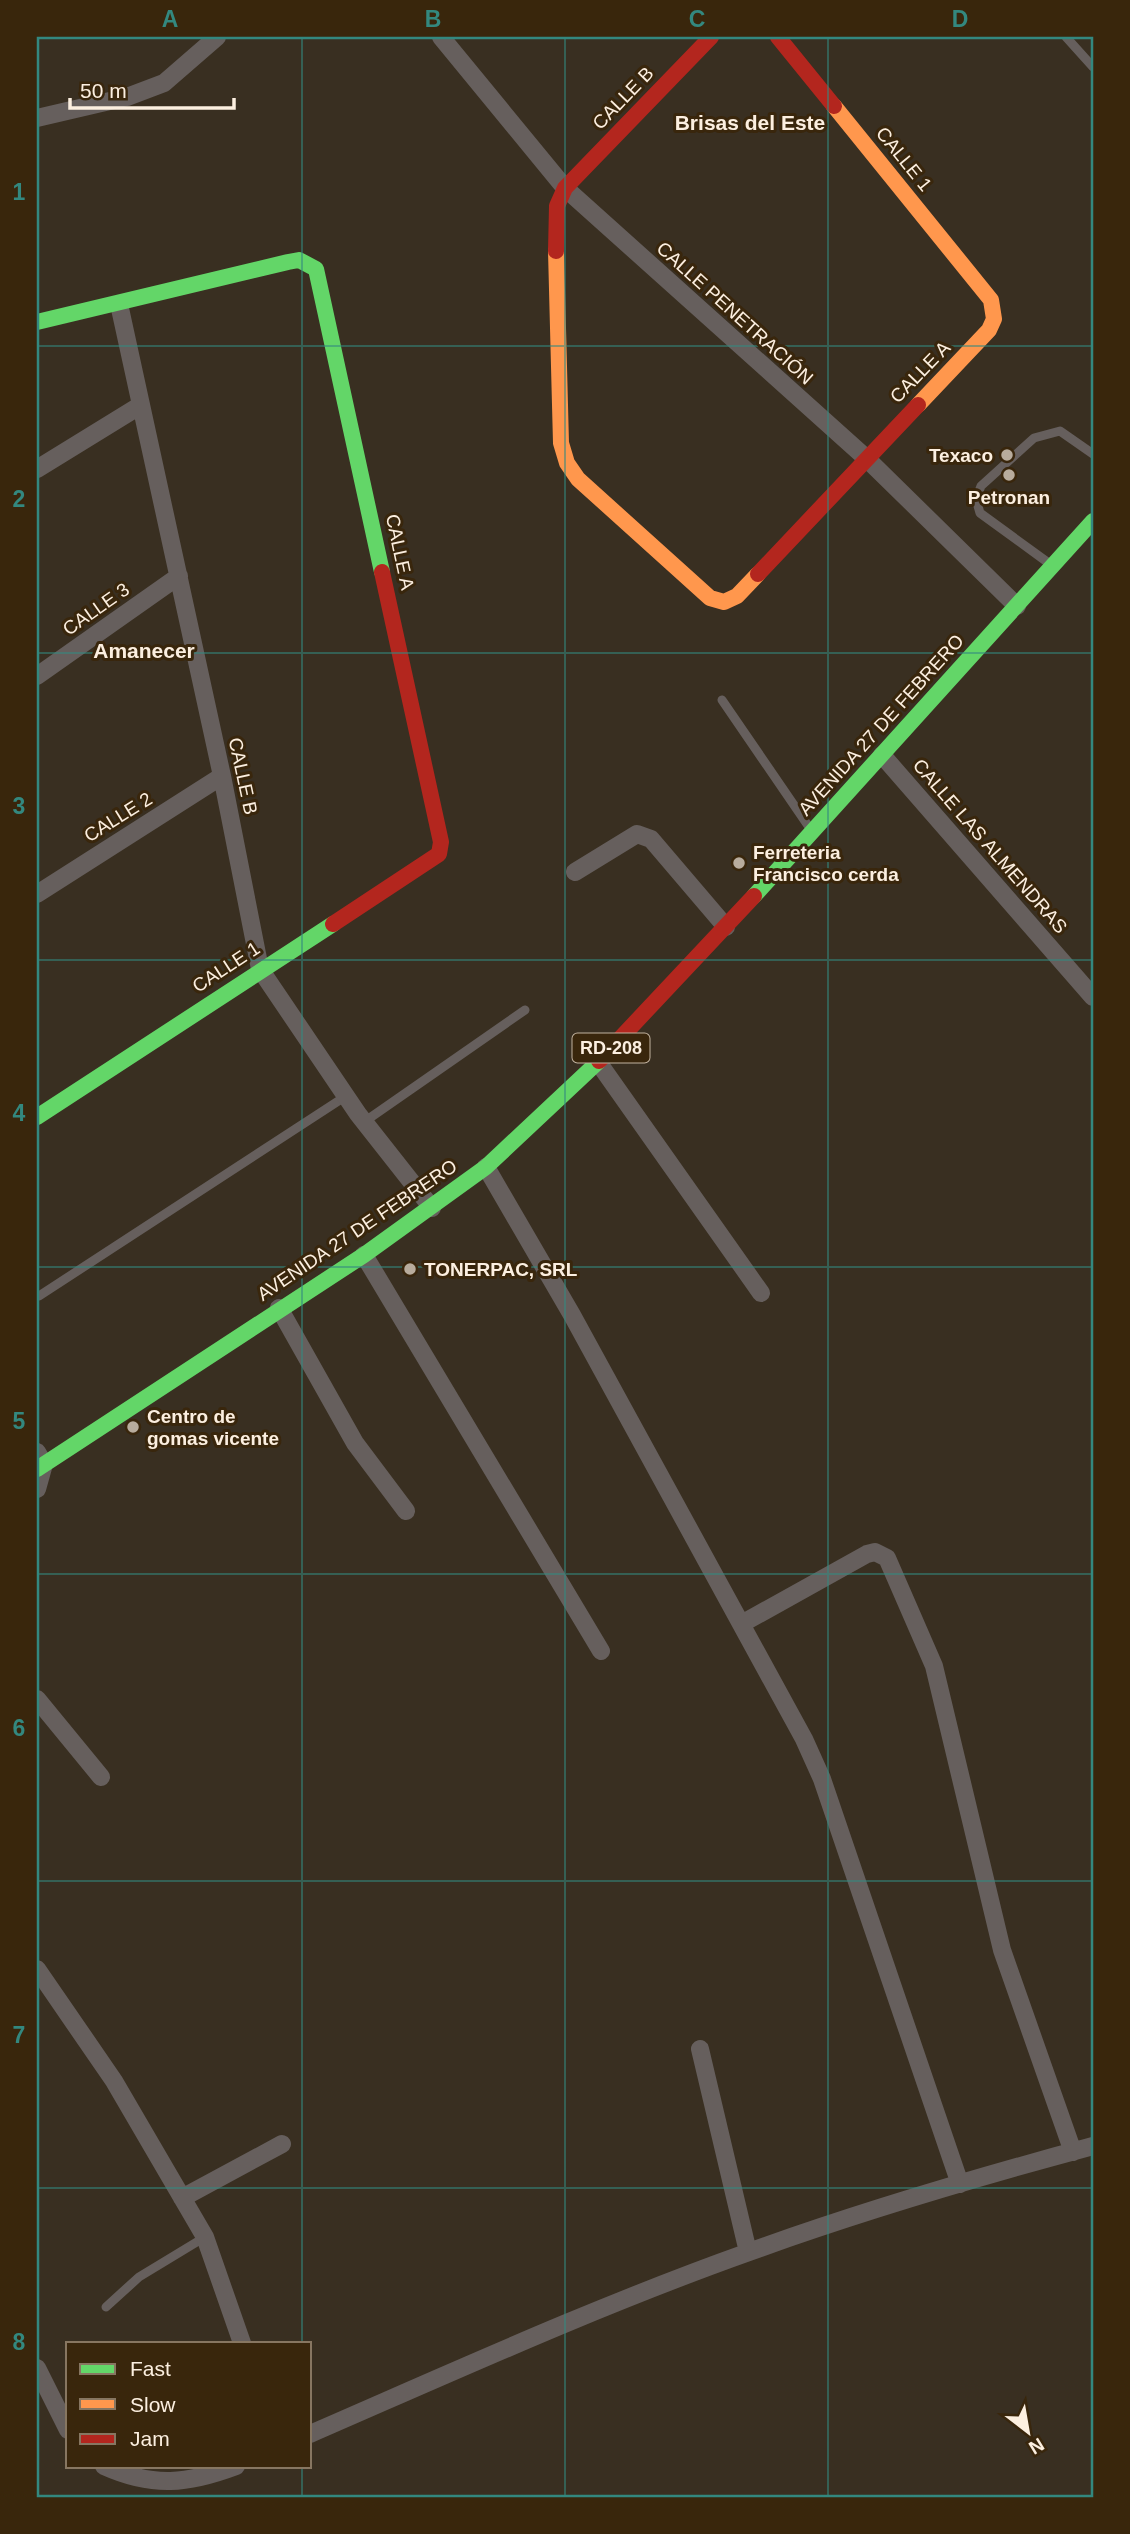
<svg xmlns="http://www.w3.org/2000/svg" width="1130" height="2534" font-family="Helvetica,sans-serif">
	<rect width="100%" height="100%" fill="#392f21"/>
	<g fill="none" stroke-linecap="round" stroke-linejoin="round">
		<path stroke="#665f5d" stroke-width="9" d="M 1066,37 L 1093,67
			M 1050,564 L 980,513 L 976,499 L 981,486 L 1034,438 L 1060,431 L 1093,454
			M 722,700 L 809,827
			M 364,1122 L 525,1010
			M 39,1296 L 346,1096
			M 106,2307 L 139,2277 L 205,2237"/>
		<path stroke="#665f5d" stroke-width="18" d="M 441,37 L 565,188 L 866,458 L 1017,606
			M 37,118 L 127,97 L 164,83 L 217,37
			M 119,304 L 222,776 L 260,969 L 358,1114 L 432,1208
			M 37,469 L 141,405
			M 37,676 L 179,576
			M 882,755 L 1093,997
			M 575,872 L 637,834 L 651,839 L 726,927
			M 37,894 L 222,776
			M 598,1062 L 761,1293
			M 486,1167 L 572,1315 L 804,1739 L 822,1779 L 960,2184
			M 364,1255 L 601,1651
			M 279,1308 L 355,1443 L 406,1511
			M 37,1452 L 44,1464 L 37,1489
			M 743,1623 L 867,1554 L 875,1552 L 887,1558 L 934,1666 L 1002,1950 L 1073,2152
			M 37,1699 L 101,1777
			M 37,1969 L 114,2081 L 205,2237 L 242,2343
			M 700,2049 L 748,2252
			M 182,2198 L 282,2144
			M 37,2368 L 68,2430
			M 310,2434 C 455,2371 600,2305 749,2252 C 862,2211 978,2177 1093,2146
			M 104,2466 C 153,2488 188,2484 236,2466"/>
		<path stroke="#63d668" stroke-width="16" d="M 37,322 L 288,262 L 299,260 L 316,269 L 382,572
			M 754,896 L 1093,521
			M 37,1117 L 333,924
			M 37,1469 L 364,1255 L 486,1167 L 599,1061"/>
		<path stroke="#ff974d" stroke-width="16" d="M 834,106 L 991,300 L 994,319 L 989,330 L 918,405
			M 556,251 L 561,443 L 567,463 L 578,479 L 710,598 L 724,602 L 737,596 L 758,574"/>
		<path stroke="#b3261e" stroke-width="16" d="M 778,37 L 834,106
			M 556,251 L 557,206 L 565,188 L 711,37
			M 758,574 L 918,405
			M 333,924 L 439,854 L 441,842 L 382,572
			M 599,1061 L 754,896"/>
	</g>
	<path fill="none" stroke="#33887f" stroke-width="2" stroke-opacity="0.55" d="M 302,37 L 302,2343M 565,37 L 565,2497M 828,37 L 828,2497M 37,346 L 1093,346M 37,653 L 1093,653M 37,960 L 1093,960M 37,1267 L 1093,1267M 37,1574 L 1093,1574M 37,1881 L 1093,1881M 37,2188 L 1093,2188M 302,2466 L 302,2497"/>
	<g fill="#b8ac9d" stroke="#39260c" stroke-width="2.5">
		<circle cx="1007" cy="455" r="7"/>
		<circle cx="1009" cy="475" r="7"/>
		<circle cx="739" cy="863" r="7"/>
		<circle cx="410" cy="1269" r="7"/>
		<circle cx="133" cy="1427" r="7"/>
	</g>
	<g text-anchor="middle" dominant-baseline="central" stroke-width="6" stroke-linejoin="round" paint-order="stroke">
		<rect fill="#39260c" stroke="#c2b3a0" stroke-width="2" x="572.5" y="1033.5" width="77" height="29" rx="5"/>
		<g font-size="18" font-weight="bold" fill="#fcefe0">
			<text x="611" y="1048">RD-208</text>
		</g>
		<g font-size="19" fill="#fcefe0" stroke="#39260c">
			<text transform="translate(623 98) rotate(-46)">CALLE B</text>
			<text transform="translate(904 159) rotate(51)">CALLE 1</text>
			<text transform="translate(735 313) rotate(42)">CALLE PENETRACIÓN</text>
			<text transform="translate(920 372) rotate(-46)">CALLE A</text>
			<text transform="translate(400 552) rotate(78)">CALLE A</text>
			<text transform="translate(96 609) rotate(-35)">CALLE 3</text>
			<text transform="translate(881 725) rotate(-48)">AVENIDA 27 DE FEBRERO</text>
			<text transform="translate(243 776) rotate(78)">CALLE B</text>
			<text transform="translate(118 817) rotate(-32)">CALLE 2</text>
			<text transform="translate(990 846) rotate(49)">CALLE LAS ALMENDRAS</text>
			<text transform="translate(226 967) rotate(-33)">CALLE 1</text>
			<text transform="translate(357 1230) rotate(-34)">AVENIDA 27 DE FEBRERO</text>
		</g>
		<g font-size="19" font-weight="bold" fill="#fcefe0" stroke="#39260c" text-anchor="start">
			<text x="993" y="455" text-anchor="end">Texaco</text>
			<text x="1009" y="497" text-anchor="middle">Petronan</text>
			<text x="753" y="852">Ferreteria<tspan x="753" dy="22">Francisco cerda</tspan></text>
			<text x="424" y="1269">TONERPAC, SRL</text>
			<text x="147" y="1416">Centro de<tspan x="147" dy="22">gomas vicente</tspan></text>
		</g>
		<g font-size="21" font-weight="bold" fill="#fcefe0" stroke="#39260c">
			<text x="750" y="122">Brisas del Este</text>
			<text x="144" y="650">Amanecer</text>
		</g>
	</g>
	<rect width="1130" height="2534" fill="none" stroke="#39260c" stroke-width="77"/>
	<rect x="66" y="2342" width="245" height="126" fill="#39260c" stroke="#877661" stroke-width="2"/>
	<rect x="80" y="2364" width="35" height="10" fill="#63d668" stroke="#877661" stroke-width="2"/>
	<text x="130" y="2376" font-size="21" fill="#fcefe0">Fast</text>
	<rect x="80" y="2399" width="35" height="10" fill="#ff974d" stroke="#877661" stroke-width="2"/>
	<text x="130" y="2412" font-size="21" fill="#fcefe0">Slow</text>
	<rect x="80" y="2434" width="35" height="10" fill="#b3261e" stroke="#877661" stroke-width="2"/>
	<text x="130" y="2446" font-size="21" fill="#fcefe0">Jam</text>
	<g transform="translate(1028 2432) rotate(149)" stroke="#39260c" stroke-width="5" paint-order="stroke">
	<path d="M0-5L12 26L0 18L-12 26Z" fill="#fcefe0"/>
	<text y="-10" font-size="19" font-weight="bold" text-anchor="middle" fill="#fcefe0">N</text>
	</g>
	<path d="M70 98v10h164v-10" fill="none" stroke="#fcefe0" stroke-width="3.5"/>
	<text x="80" y="98" font-size="21" fill="#fcefe0" stroke="#39260c" stroke-width="5" paint-order="stroke">50 m</text>
	<rect x="38" y="38" width="1054" height="2458" fill="none" stroke="#33887f" stroke-width="2.5"/>
	<g font-size="23" text-anchor="middle" font-weight="bold" fill="#33887f">
		<text x="170" y="27">A</text>
		<text x="433" y="27">B</text>
		<text x="697" y="27">C</text>
		<text x="960" y="27">D</text>
		<text x="19" y="200">1</text>
		<text x="19" y="507">2</text>
		<text x="19" y="814">3</text>
		<text x="19" y="1121">4</text>
		<text x="19" y="1429">5</text>
		<text x="19" y="1736">6</text>
		<text x="19" y="2043">7</text>
		<text x="19" y="2350">8</text>
	</g>
</svg>
